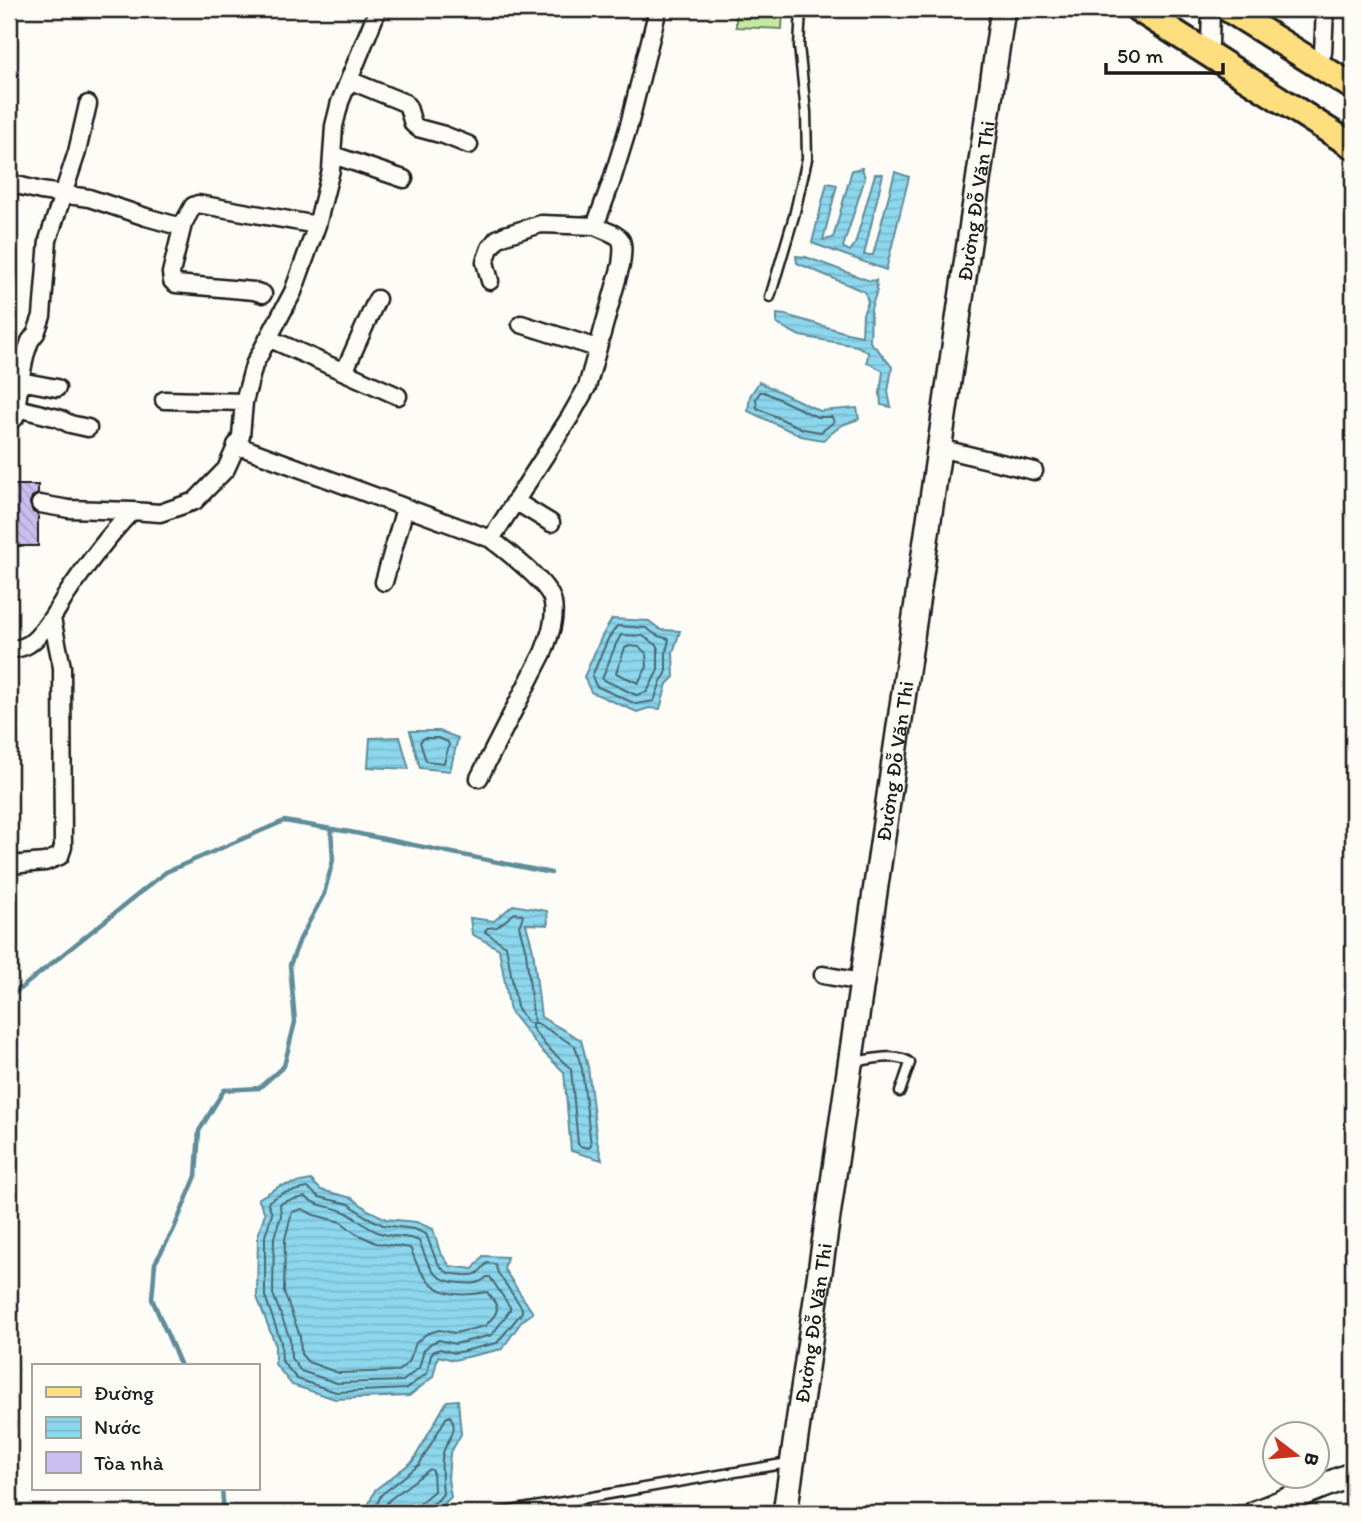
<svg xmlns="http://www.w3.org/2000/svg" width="1362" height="1522" font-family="Itim,sans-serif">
	<defs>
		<pattern id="water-rules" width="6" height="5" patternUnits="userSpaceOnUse" patternTransform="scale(1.75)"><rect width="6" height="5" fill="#8cd7ed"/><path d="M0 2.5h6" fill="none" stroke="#78b8cb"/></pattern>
		<pattern id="building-back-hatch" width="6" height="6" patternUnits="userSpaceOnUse" patternTransform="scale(1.75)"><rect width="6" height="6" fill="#cabeef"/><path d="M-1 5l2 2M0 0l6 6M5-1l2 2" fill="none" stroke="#ada3cc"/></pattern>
	</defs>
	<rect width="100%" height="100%" fill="#fdfcf7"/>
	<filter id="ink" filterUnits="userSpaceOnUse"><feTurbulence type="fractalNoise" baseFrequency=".0143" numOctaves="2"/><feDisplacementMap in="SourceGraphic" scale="14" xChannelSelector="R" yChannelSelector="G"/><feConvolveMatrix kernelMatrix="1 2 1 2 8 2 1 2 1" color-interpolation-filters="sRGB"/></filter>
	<g filter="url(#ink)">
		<path fill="#c5e9a3" stroke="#708260" stroke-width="2" d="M 736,9 L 783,9 L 782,29 L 736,27 Z"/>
		<path fill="url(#water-rules)" stroke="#5f8c99" stroke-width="2" d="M 862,168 L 865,178 L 843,247 L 850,251 L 855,244 L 875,174 L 883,174 L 864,255 L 873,255 L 895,172 L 909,177 L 886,270 L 812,243 L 827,183 L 837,185 L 823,240 L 833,238 L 852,170 Z
			M 796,256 L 806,257 L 870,281 L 876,280 L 877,290 L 871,309 L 870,342 L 879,351 L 892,367 L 888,392 L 891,407 L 881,405 L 880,393 L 883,371 L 867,362 L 868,352 L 857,346 L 800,336 L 777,324 L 777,314 L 786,315 L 847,333 L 862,336 L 863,314 L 868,302 L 865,292 L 797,263 Z
			M 759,382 L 820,411 L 857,408 L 859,419 L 842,425 L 823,440 L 801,436 L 748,411 L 750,396 Z
			M 612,619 L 649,621 L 661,630 L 680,631 L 673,653 L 674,677 L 667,684 L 660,709 L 649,708 L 637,712 L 591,692 L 584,677 L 602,636 Z
			M 410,731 L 439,731 L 458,738 L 450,771 L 420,768 Z
			M 400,737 L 409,769 L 368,767 L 370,738 Z
			M 513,905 L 547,911 L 548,925 L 526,924 L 533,950 L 541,1017 L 581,1040 L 588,1067 L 597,1141 L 602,1160 L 571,1151 L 564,1072 L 541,1050 L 510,1011 L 499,949 L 472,934 L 470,918 L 494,921 Z
			M 311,1180 L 321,1190 L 352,1198 L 368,1210 L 386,1219 L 416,1222 L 433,1229 L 440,1252 L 450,1266 L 473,1269 L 483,1256 L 507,1257 L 504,1269 L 533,1313 L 522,1321 L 502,1349 L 454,1360 L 438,1356 L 433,1377 L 409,1396 L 335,1399 L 292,1385 L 275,1364 L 275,1344 L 257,1297 L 258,1235 L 265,1213 L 258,1199 L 280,1186 Z
			M 458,1400 L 461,1434 L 450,1454 L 448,1479 L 451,1497 L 441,1507 L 428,1513 L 365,1513 L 375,1490 L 413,1461 L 447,1401 Z"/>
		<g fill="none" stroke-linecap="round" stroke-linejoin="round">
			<path stroke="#496770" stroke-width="2" d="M 760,392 L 764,392 L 817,417 L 832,417 L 834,422 L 821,432 L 803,429 L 757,408 L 756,399 Z
				M 617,626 L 646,628 L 658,636 L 669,639 L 666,653 L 666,674 L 661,681 L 654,701 L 636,704 L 596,686 L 592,676 L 608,639 Z
				M 621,635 L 643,636 L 658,646 L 658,670 L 647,692 L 636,695 L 602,679 L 616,644 Z
				M 629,646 L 639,647 L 646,653 L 647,667 L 638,683 L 616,673 L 625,648 Z
				M 424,738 L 438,738 L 448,742 L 449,745 L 444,763 L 426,761 L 420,742 Z
				M 515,913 L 521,914 L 523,916 L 519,926 L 526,952 L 534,1023 L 537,1023 L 575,1046 L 582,1069 L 591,1145 L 589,1148 L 580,1146 L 578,1144 L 571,1069 L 546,1046 L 532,1028 L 532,1023 L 528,1023 L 517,1007 L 506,946 L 485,932 L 487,928 L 497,927 Z
				M 308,1188 L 319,1197 L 349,1204 L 365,1216 L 383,1225 L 414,1229 L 426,1234 C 431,1245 436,1267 447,1272 C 451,1275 459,1274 464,1275 C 478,1276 478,1273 487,1263 L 495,1264 L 498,1273 L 522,1308 L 522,1312 L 497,1343 L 455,1353 L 440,1349 L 434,1351 L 431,1355 L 427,1373 L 406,1389 L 336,1392 L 297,1379 L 282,1361 L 281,1342 L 265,1296 L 265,1236 L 272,1214 L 268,1204 L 269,1201 L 283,1193 Z
				M 305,1197 C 321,1209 332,1205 347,1213 C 358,1219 367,1229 380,1233 C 393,1238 407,1235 419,1241 C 430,1265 429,1280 460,1283 C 471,1284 478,1285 487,1277 L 490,1277 L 510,1307 L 510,1310 L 492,1335 L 455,1344 L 439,1340 L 431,1343 L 424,1350 L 419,1368 L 403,1381 L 337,1383 L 301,1371 L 291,1358 L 290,1339 L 273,1294 L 274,1237 L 281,1216 L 280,1204 L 286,1201 Z
				M 302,1209 L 314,1215 L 341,1222 L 355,1233 L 376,1243 L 410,1248 C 413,1253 414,1259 417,1264 C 432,1295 456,1298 487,1292 C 501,1309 500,1310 485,1326 L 455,1333 L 439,1330 L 426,1334 L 416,1343 L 409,1362 L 398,1371 L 339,1373 L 308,1362 L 301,1354 L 300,1336 L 284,1292 L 285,1239 L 292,1212 Z
				M 373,1513 L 381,1495 L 419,1465 L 446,1418 L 450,1416 C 460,1432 447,1438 443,1453 C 440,1466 442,1481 443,1494 L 437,1501 L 429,1506 L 428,1513
				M 382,1513 L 389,1500 L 430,1469 L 433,1471 L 434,1491 L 421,1502 L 419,1513"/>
			<path stroke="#5f8c99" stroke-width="4.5" d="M 9,993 L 16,992 L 166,872 L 284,821 L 350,832 L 551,873
				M 181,1366 L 152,1299 L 155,1263 L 173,1231 L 196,1176 L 199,1131 L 224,1090 L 259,1088 L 284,1066 L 295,1022 L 290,965 L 300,939 L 324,894 L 333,860 L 331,829
				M 222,1489 L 224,1513"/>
		</g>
		<path fill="url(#building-back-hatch)" stroke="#1c1c1c" stroke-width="2" d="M 9,485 L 38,485 L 38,494 L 32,497 L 30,503 L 33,512 L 38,514 L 38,546 L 9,546 Z"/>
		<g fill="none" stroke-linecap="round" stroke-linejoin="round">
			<g stroke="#1c1c1c" stroke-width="13">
				<path id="lane" d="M 770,297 L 794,216 L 807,159 L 806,112 L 799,46 L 801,9
					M 853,1062 C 868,1060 898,1052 910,1063 L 900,1092
					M 499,1513 L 788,1463"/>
			</g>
			<g stroke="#1c1c1c" stroke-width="21">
				<path id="street" d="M 1210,44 L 1211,9
					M 1323,53 L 1325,9
					M 349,80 L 405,103 L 408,107 L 413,124 L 418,128 L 444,135 L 469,145
					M 333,155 L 404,179
					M 9,183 L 41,191 L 89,198 L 146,217 L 178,226 L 183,224 L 193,206 L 198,204 L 317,225
					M 183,224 L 171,273 L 172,281 L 176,284 L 254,291 L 263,294
					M 490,281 L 485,262 L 490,248 L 497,239 L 505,235 L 541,224 L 595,226
					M 521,324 L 597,348
					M 268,338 L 398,396
					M 344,372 L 377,299
					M 20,381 L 57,388
					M 164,400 L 244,402
					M 17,408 L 58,418 L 70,424 L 88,428
					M 15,418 L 20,381 L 25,356 L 30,341 L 36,333 L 42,316 L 48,240 L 77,152 L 88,104
					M 236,445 L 491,539 L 570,417 L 587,387 L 621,265 C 625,234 622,238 595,226 L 611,183 L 629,125 L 658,9
					M 939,448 L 1034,471
					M 515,501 L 551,523
					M 40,504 L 69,509 L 132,511
					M 384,582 L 405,508
					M 9,650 C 16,649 23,648 29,644 C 42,636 57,610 65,597 C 85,567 107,537 132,511 L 160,513 L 195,501 L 226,469 L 241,436 L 244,402 L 254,365 L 293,292 L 317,225 L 331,170 L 334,126 L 340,102 L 378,9
					M 479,778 L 543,653 C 549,637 556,621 553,603 C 551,584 507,552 491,539
					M 9,865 L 45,862 L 60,856 L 63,847 L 62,667 L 52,619
					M 823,975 L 861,982"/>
			</g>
			<g stroke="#1c1c1c" stroke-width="28">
				<g id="secondary">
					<path id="s1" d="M 785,1513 L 1003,9"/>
					<path d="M 1255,1513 L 1353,1474"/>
				</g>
			</g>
			<g stroke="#1c1c1c" stroke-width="30">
				<path id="primary" d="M 1138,9 L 1353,146
					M 1228,9 L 1353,87"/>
			</g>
			<use href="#lane" stroke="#fdfcf7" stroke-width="8"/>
			<use href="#street" stroke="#fdfcf7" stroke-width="16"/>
			<use href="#secondary" stroke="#fdfcf7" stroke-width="23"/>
			<use href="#primary" stroke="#fddf80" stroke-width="24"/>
		</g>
	</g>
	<g text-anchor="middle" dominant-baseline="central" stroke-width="7" stroke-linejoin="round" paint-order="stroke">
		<g font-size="21" fill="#1c1c1c" stroke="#fdfcf7">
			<text stroke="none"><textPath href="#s1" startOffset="1326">Đường Đỗ Văn Thi</textPath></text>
			<text stroke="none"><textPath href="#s1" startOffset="760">Đường Đỗ Văn Thi</textPath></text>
			<text stroke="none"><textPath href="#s1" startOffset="192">Đường Đỗ Văn Thi</textPath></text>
		</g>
	</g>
	<rect width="1362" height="1522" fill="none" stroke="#fdfcf7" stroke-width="35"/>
	<rect x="18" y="18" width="1327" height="1487" fill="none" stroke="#1c1c1c" stroke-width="2.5" filter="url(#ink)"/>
	<rect x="32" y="1364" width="228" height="126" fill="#fdfcf7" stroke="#a3a29f" stroke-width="2"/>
	<rect x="46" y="1387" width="35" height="10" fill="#fddf80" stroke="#a3a29f" stroke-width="2"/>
	<text x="94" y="1400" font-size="21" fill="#1c1c1c">Đường</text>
	<rect x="46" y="1417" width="35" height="21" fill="url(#water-rules)" stroke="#a3a29f" stroke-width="2"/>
	<text x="94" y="1434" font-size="21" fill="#1c1c1c">Nước</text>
	<rect x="46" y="1452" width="35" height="21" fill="#cabeef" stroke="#a3a29f" stroke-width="2"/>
	<text x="94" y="1470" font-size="21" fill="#1c1c1c">Tòa nhà</text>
	<g transform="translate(1296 1455) rotate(106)"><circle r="33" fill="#fdfcf7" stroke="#a3a29f" stroke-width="2"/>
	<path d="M0-5L12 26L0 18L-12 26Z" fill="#c8321e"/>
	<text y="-10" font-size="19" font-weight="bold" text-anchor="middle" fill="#1c1c1c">B</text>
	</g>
	<path d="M1106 63v10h117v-10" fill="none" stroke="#1c1c1c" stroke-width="3.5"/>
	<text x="1117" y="63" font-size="21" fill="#1c1c1c" stroke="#fdfcf7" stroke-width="5" paint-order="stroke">50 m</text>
</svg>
